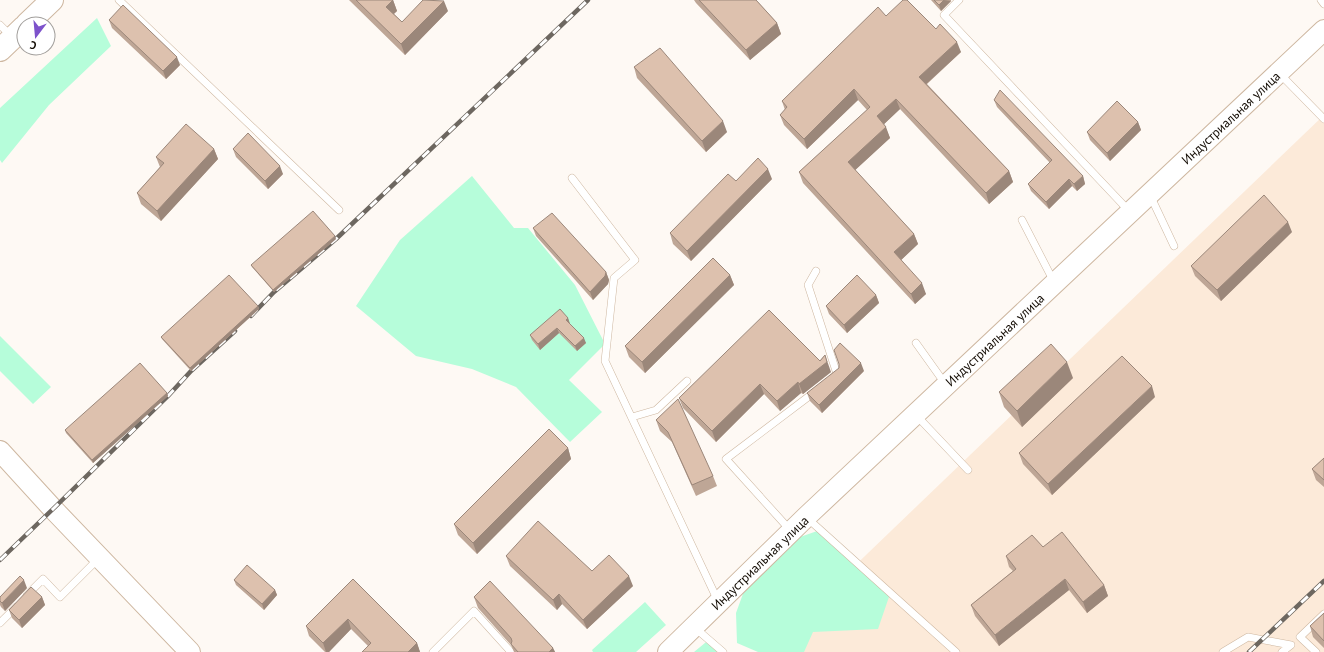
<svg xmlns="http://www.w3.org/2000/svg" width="1324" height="652" font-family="'PT Sans',sans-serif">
	<rect width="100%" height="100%" fill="#fef9f4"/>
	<path fill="#fcead9" d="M 1324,115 L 1324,652 L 765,652 Z"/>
	<path fill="#b6fdda" d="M 97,18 L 111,46 L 49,105 L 2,163 L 0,160 L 0,108 Z
		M 472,176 L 514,228 L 528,228 L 575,285 L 605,344 L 569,380 L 602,412 L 570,442 L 516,387 L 472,369 L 416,356 L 356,306 L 400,240 Z
		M 0,336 L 51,387 L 33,404 L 0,371 Z
		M 823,529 L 891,591 L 878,629 L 813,632 L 804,652 L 758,652 L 737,643 L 736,613 L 744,591 L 800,537 Z
		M 645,602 L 666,625 L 636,652 L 593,652 L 592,650 Z
		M 711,638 L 727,652 L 694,652 Z"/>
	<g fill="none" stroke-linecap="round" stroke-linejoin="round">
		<g stroke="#ceb7a0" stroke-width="8">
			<path id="lane" d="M 119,0 L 339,210
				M 959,0 L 944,15 L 1130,212
				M 1321,0 L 1324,4
				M 0,25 L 11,36
				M 1279,73 L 1324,119
				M 572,178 L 635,260 L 614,278 L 605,361 L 718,601
				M 1150,195 L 1174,246
				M 1022,220 L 1054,282
				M 816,271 L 808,285 L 837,374 L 834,377
				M 916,343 L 946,385
				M 916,415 L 968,470
				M 632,417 L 656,410 L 687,381
				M 806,517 L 956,652
				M 791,531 L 726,459 L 816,391
				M 27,595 L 43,579 L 60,597 L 99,558
				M 0,623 L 16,607
				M 694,627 L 723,652
				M 433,652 L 474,611 L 511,652
				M 1223,652 L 1248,637 L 1291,645 L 1282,652
				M 1316,652 L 1300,637 L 1324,614"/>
		</g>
		<g stroke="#ceb7a0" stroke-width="22">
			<path id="secondary" d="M 0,451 L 53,509 L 190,652
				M 668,652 L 806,517 L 1324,30"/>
		</g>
		<g stroke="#ceb7a0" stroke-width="24">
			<path id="primary" d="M 27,24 L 52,0
				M 0,50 L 24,27"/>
		</g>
		<use href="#lane" stroke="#fff" stroke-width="7"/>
		<use href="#secondary" stroke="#fff" stroke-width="20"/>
		<use href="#primary" stroke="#fff" stroke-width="22"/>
		<g stroke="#6d6760" stroke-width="4.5">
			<path id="rail" d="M 251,316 L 274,292 L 336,239 L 588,0
				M 0,560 L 53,509 L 168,396 L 191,371 L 235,331
				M 1249,652 L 1324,581"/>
		</g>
		<use href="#rail" stroke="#fff" stroke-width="3" stroke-dasharray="9" stroke-linecap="butt"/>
	</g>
	<path fill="#bea696" d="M 349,0 L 393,0 L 397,11 L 394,14 L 402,22 L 448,11 L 405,55 Z
		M 694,0 L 756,0 L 777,23 L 781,34 L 750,60 L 696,3 Z
		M 931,0 L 951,0 L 951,1 L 941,11 Z
		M 886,16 L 936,29 L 961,52 L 927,84 L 1009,171 L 1013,182 L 989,204 L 900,109 L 884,124 L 890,138 L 855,170 L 914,234 L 918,244 L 901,260 L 926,294 L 915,304 L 803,183 L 799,172 L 867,110 L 858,100 L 807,149 L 784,125 L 780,115 L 785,110 L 782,101 Z
		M 109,20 L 180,65 L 166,79 L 112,28 Z
		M 634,67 L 727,132 L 706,152 L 637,78 Z
		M 994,100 L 1083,176 L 1085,184 L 1077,191 L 1072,186 L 1049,209 L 1031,191 L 1028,184 L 1050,163 L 997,107 Z
		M 1138,122 L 1141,130 L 1110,161 L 1090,140 L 1087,132 Z
		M 214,149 L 218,159 L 161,221 L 141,204 L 137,193 L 160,167 L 156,157 Z
		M 233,149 L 283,174 L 268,189 L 236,157 Z
		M 772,179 L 691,261 L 673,244 L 670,233 L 736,181 Z
		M 533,228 L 606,272 L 609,280 L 608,284 L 593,300 L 536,236 Z
		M 1292,232 L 1221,301 L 1195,276 L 1191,266 Z
		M 336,239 L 274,292 L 252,267 L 251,265 Z
		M 730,275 L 734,285 L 645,373 L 629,357 L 625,346 Z
		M 876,295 L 879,303 L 847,333 L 829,314 L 826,306 Z
		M 258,306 L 259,309 L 191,371 L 162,339 L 161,337 Z
		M 568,318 L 570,324 L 586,343 L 577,351 L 559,333 L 540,350 L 532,340 L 530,335 Z
		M 864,371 L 822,413 L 810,401 L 807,393 Z
		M 831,372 L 803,394 L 801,393 L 780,411 L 764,394 L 716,442 L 683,408 L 679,398 Z
		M 1073,378 L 1022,427 L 1004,407 L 999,392 Z
		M 167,393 L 168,396 L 93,463 L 66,433 L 65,430 Z
		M 1155,397 L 1052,495 L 1023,464 L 1019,453 Z
		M 656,420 L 713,476 L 717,486 L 696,496 L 672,442 L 660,431 Z
		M 568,448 L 571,459 L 477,554 L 458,535 L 454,524 Z
		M 1324,458 L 1324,487 L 1316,480 L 1312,469 Z
		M 1043,547 L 1104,585 L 1108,596 L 1087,613 L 1069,590 L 999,646 L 975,616 L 971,605 L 1013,571 L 1009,567 L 1006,556 Z
		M 506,556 L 592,571 L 633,586 L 587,629 L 562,604 L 557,610 L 510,566 Z
		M 353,579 L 417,643 L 420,652 L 362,652 L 368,646 L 351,629 L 329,652 L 325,652 L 309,636 L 306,626 Z
		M 234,580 L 275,590 L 277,595 L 264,610 L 236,585 Z
		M 27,588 L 5,611 L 1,607 L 0,605 L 0,597 Z
		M 42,597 L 45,605 L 22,628 L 12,618 L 9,610 Z
		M 474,597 L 553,648 L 555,652 L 514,652 L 511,645 L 478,608 Z
		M 1324,613 L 1324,648 L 1313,637 L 1310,626 Z"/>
	<path fill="#9b877a" d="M 393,0 L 397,11 L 390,17 L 386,7 Z
		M 944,0 L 951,1 L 941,11 L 939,5 Z
		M 444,1 L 448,11 L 405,55 L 401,44 Z
		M 777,23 L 781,34 L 750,60 L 746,50 Z
		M 957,42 L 961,52 L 923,87 L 919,77 Z
		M 177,57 L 180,65 L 166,79 L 163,71 Z
		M 854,89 L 858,100 L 807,149 L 804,139 Z
		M 896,99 L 900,109 L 881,127 L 877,116 Z
		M 723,121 L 727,132 L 706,152 L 702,141 Z
		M 1138,122 L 1141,130 L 1110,161 L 1107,153 Z
		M 886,127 L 890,138 L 852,173 L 848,162 Z
		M 214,149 L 218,159 L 161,221 L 157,211 Z
		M 280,166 L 283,174 L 268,189 L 265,181 Z
		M 768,169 L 772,179 L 691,261 L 687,251 Z
		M 1009,171 L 1013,182 L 989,204 L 986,193 Z
		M 1083,176 L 1085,184 L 1077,191 L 1074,184 Z
		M 1069,179 L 1072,186 L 1049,209 L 1046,202 Z
		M 1288,222 L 1292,232 L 1221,301 L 1217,290 Z
		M 914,234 L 918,244 L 898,263 L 894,252 Z
		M 335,236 L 336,239 L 274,292 L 273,290 Z
		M 606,272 L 609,280 L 608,284 L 593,300 L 590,292 Z
		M 730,275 L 734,285 L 645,373 L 642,362 Z
		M 922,283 L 926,294 L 915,304 L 911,294 Z
		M 876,295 L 879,303 L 847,333 L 844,325 Z
		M 258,306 L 259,309 L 191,371 L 190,368 Z
		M 568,318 L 570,324 L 566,320 Z
		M 557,328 L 559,333 L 540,350 L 538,344 Z
		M 584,338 L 586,343 L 577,351 L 575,346 Z
		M 825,355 L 831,372 L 803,394 L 799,384 Z
		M 1067,362 L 1073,378 L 1022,427 L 1017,411 Z
		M 861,363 L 864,371 L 822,413 L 819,405 Z
		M 798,382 L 801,393 L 780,411 L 777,401 Z
		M 760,384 L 764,394 L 716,442 L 712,431 Z
		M 1152,386 L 1155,397 L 1052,495 L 1048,484 Z
		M 167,393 L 168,396 L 93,463 L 92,460 Z
		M 568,448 L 571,459 L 477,554 L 473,543 Z
		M 629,576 L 633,586 L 587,629 L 583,620 Z
		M 1065,579 L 1069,590 L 999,646 L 995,635 Z
		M 24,580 L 27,588 L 5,611 L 2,603 Z
		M 1104,585 L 1108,596 L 1087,613 L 1083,602 Z
		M 275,590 L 277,595 L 264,610 L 262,604 Z
		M 559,594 L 562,604 L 557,610 L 553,600 Z
		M 42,597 L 45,605 L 22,628 L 19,620 Z
		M 348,619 L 351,629 L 329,652 L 326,652 L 323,643 Z
		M 417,643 L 420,652 L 408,652 Z
		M 553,648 L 555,652 L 549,652 Z"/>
	<path fill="#ddc1ae" stroke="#9b877a" d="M 356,0 L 393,0 L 386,7 L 402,22 L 423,0 L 444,1 L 401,44 Z
		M 699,0 L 756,0 L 777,23 L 746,50 Z
		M 903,0 L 907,0 L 936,29 L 940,24 L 957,42 L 919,77 L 1009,171 L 986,193 L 896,99 L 877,116 L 886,127 L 848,162 L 914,234 L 894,252 L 922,283 L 911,294 L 799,172 L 870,107 L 854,89 L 804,139 L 780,115 L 787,107 L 782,101 L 878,7 L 886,16 Z
		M 934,0 L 944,0 L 939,5 Z
		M 123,5 L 177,57 L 163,71 L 109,20 Z
		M 660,48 L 723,121 L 702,141 L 634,67 Z
		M 1000,90 L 1083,176 L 1074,184 L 1069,179 L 1046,202 L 1028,184 L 1052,160 L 994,100 Z
		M 1117,101 L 1138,122 L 1107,153 L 1087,132 Z
		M 186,124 L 214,149 L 157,211 L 137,193 L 164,163 L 156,157 Z
		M 248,133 L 280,166 L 265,181 L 233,149 Z
		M 758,158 L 768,169 L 687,251 L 670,233 L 728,174 L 736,181 Z
		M 1264,195 L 1288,222 L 1217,290 L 1191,266 Z
		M 313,211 L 335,236 L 273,290 L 251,265 Z
		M 552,213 L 606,272 L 605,276 L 590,292 L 533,228 Z
		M 713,258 L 730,275 L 642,362 L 625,346 Z
		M 229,275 L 258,306 L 190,368 L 161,337 Z
		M 857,275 L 876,295 L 844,325 L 826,306 Z
		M 560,309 L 568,318 L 566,320 L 584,338 L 575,346 L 557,328 L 538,344 L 530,335 Z
		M 769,310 L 820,361 L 825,355 L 827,362 L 799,384 L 798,382 L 777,401 L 760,384 L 712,431 L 679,398 Z
		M 840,343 L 861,363 L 819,405 L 807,393 L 839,368 L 839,364 L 834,350 Z
		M 1051,344 L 1067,362 L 1017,411 L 999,392 Z
		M 1122,356 L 1152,386 L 1048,484 L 1019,453 Z
		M 140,363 L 167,393 L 92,460 L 65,430 Z
		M 678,399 L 713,476 L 692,485 L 668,432 L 656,420 Z
		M 549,429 L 568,448 L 473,543 L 454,524 Z
		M 1324,458 L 1324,480 L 1312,469 Z
		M 538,521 L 592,571 L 609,555 L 629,576 L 583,620 L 559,594 L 553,600 L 506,556 Z
		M 1062,532 L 1104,585 L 1083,602 L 1065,579 L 995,635 L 971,605 L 1016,569 L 1006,556 L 1032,535 L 1043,547 Z
		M 247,565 L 275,590 L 262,604 L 234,580 Z
		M 20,576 L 24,580 L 2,603 L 0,601 L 0,597 Z
		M 353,579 L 417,643 L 408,652 L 362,652 L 371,643 L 348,619 L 323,643 L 306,626 Z
		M 490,581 L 553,648 L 549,652 L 518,652 L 511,644 L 512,641 L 511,638 L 474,597 Z
		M 31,587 L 42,597 L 19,620 L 9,610 Z
		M 1324,613 L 1324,641 L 1310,626 Z"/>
	<g text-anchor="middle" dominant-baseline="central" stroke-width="3.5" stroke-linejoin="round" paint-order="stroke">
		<g font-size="13" fill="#140d05" stroke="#fff">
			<text transform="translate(1231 118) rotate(-43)">Индустриальная улица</text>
			<text transform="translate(995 340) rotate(-43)">Индустриальная улица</text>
			<text transform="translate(760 563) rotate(-44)">Индустриальная улица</text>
		</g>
	</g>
	<g transform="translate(36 36) rotate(196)"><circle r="19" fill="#ffffff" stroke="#a19e9b"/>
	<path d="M0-3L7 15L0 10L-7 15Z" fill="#7d52cb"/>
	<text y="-6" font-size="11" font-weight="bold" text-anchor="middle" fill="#140d05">С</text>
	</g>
</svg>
